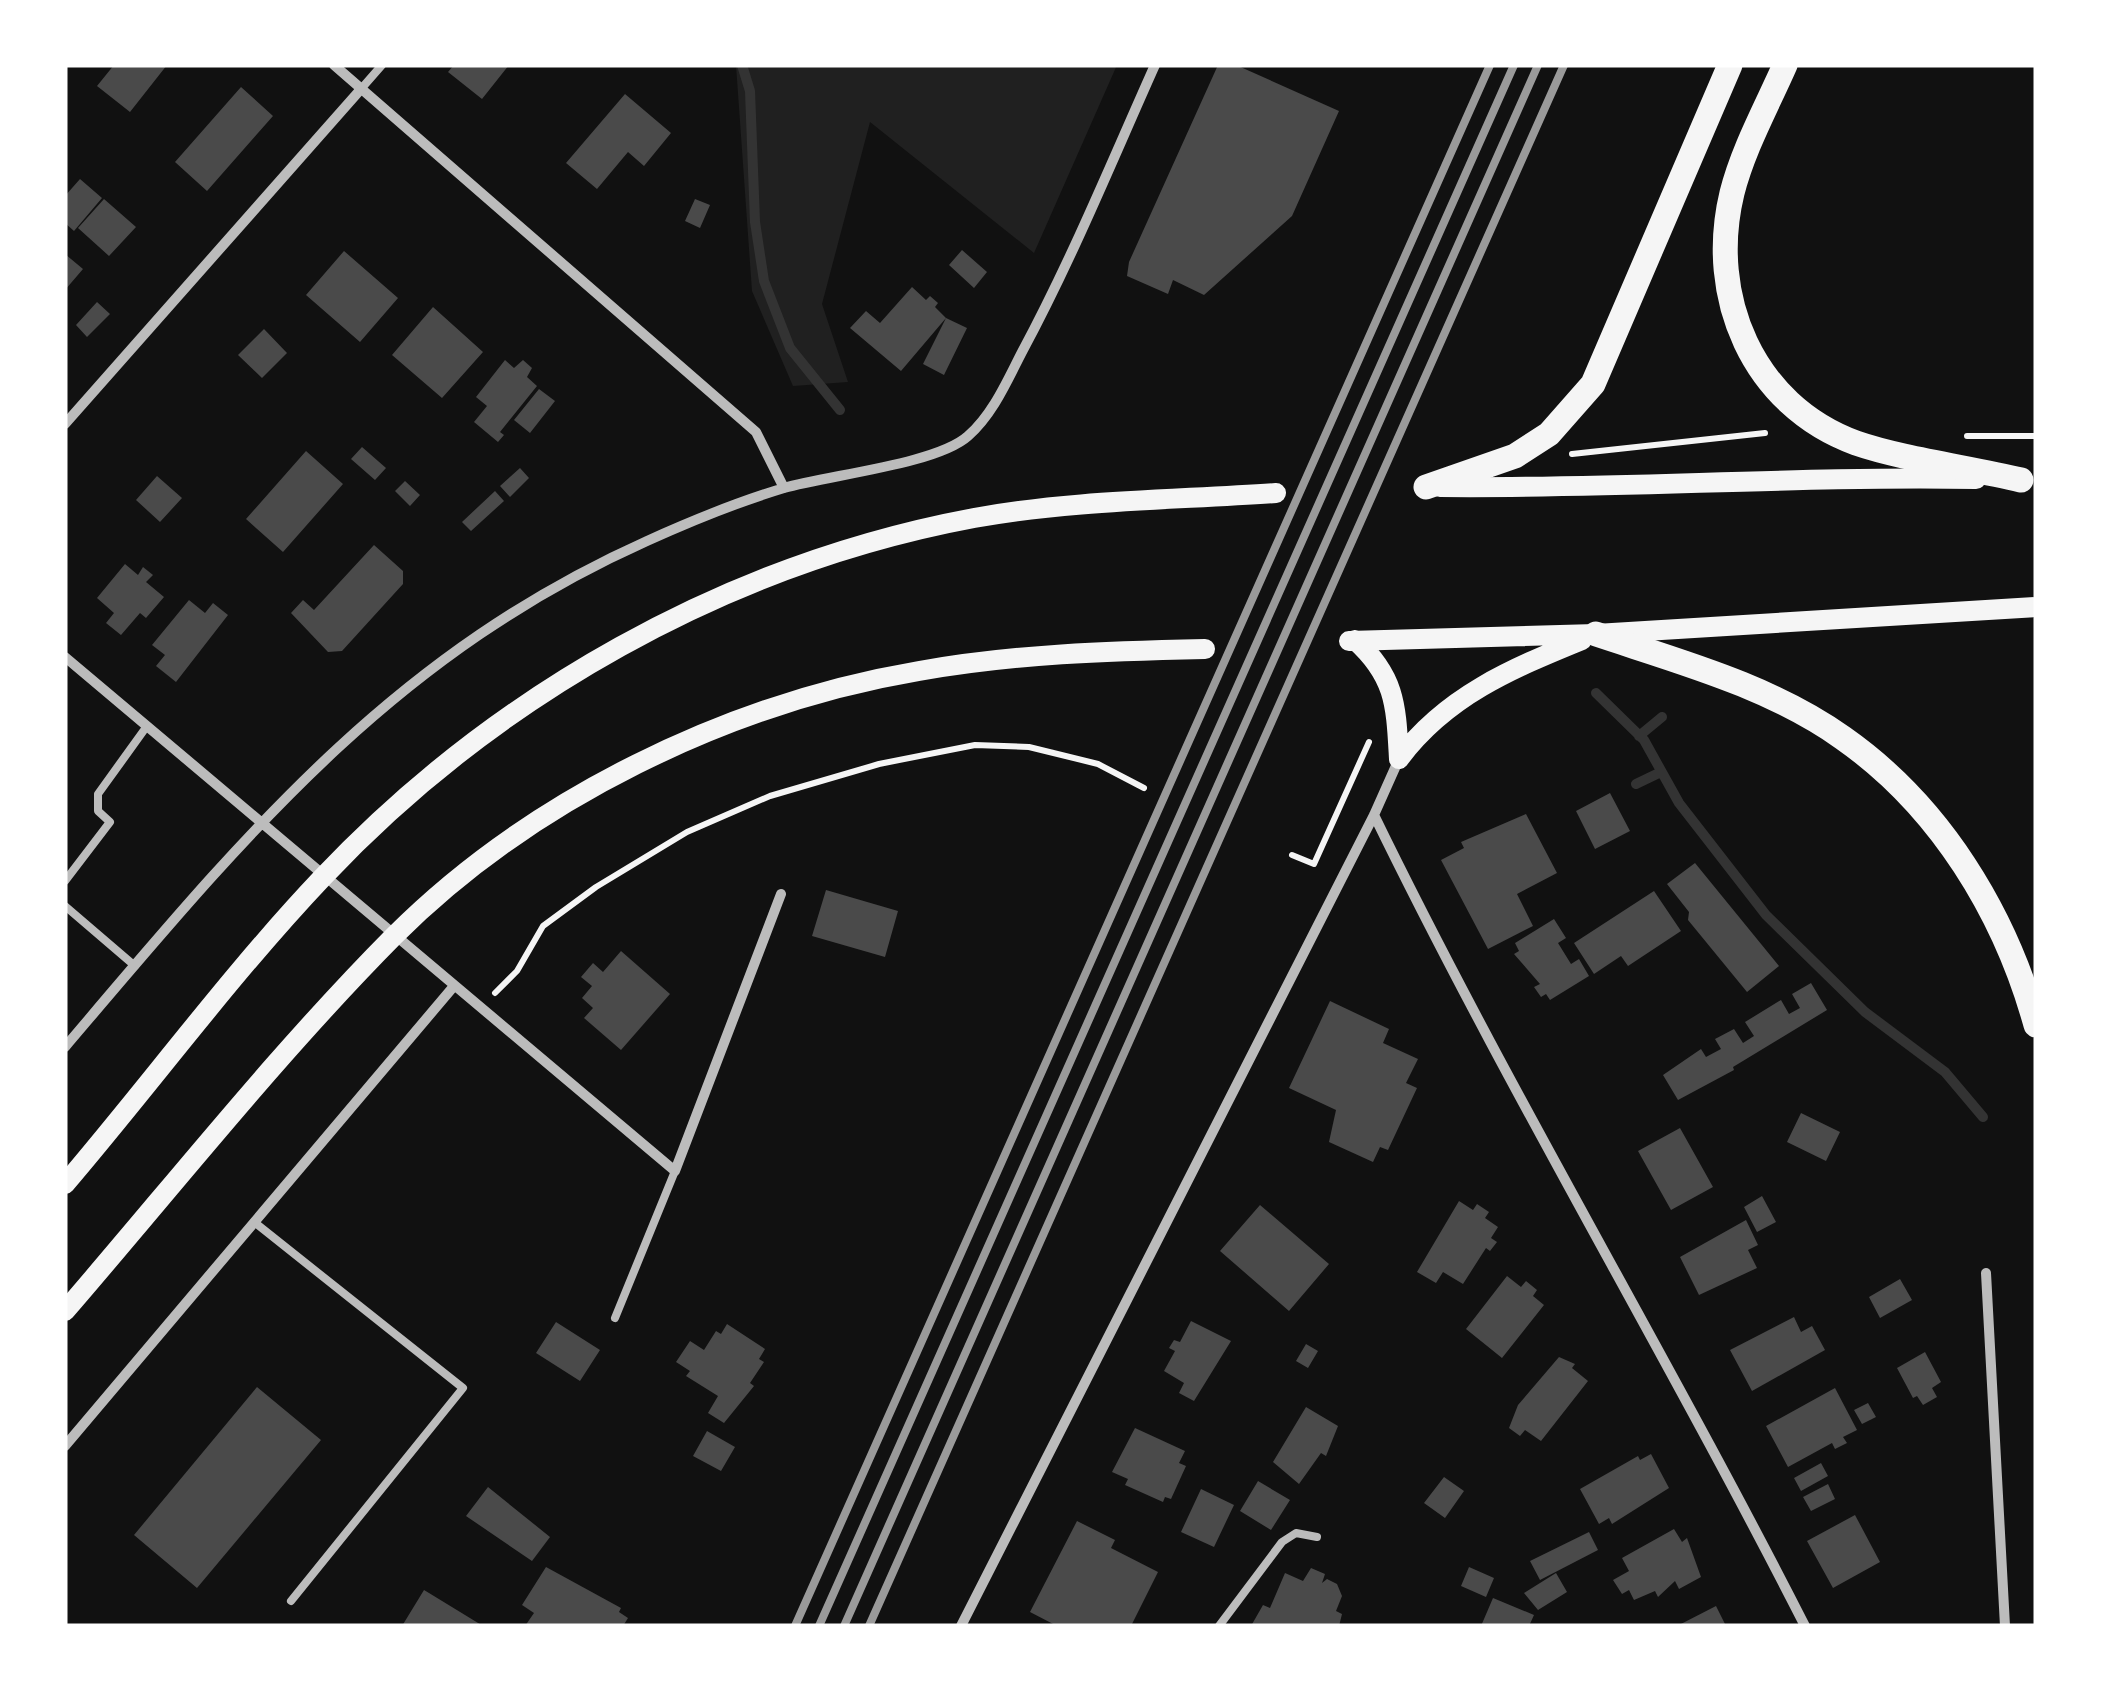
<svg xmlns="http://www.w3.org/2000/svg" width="2101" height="1691" font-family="'Archivo Narrow',sans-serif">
	<rect width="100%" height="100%" fill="#111"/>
	<path fill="#202020" d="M 736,65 L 1117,65 L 1034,253 L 870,122 L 822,304 L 848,382 L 793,386 L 752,291 Z"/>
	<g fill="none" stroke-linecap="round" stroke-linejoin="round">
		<path stroke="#333" stroke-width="10" d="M 742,65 L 750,91 L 755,222 L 764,281 L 790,348 L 840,410
			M 1596,693 L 1644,740 L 1679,803 L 1766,915 L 1865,1012 L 1945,1072 L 1983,1117
			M 1639,736 L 1662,717
			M 1636,784 L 1661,772"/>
	</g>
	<path fill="#4a4a4a" d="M 114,65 L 167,65 L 130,112 L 97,86 Z
		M 454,65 L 509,65 L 482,99 L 448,72 Z
		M 1218,65 L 1236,65 L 1339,111 L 1292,216 L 1204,295 L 1173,280 L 1168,294 L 1127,276 L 1129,262 Z
		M 241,87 L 273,116 L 207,191 L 175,162 Z
		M 625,94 L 671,133 L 644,166 L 628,152 L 597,189 L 566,163 Z
		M 80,179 L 102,198 L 74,231 L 65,223 L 65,196 Z
		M 104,199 L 136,227 L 109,256 L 78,228 Z
		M 695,199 L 710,205 L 700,228 L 685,221 Z
		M 962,250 L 987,272 L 974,288 L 949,265 Z
		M 344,251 L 398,298 L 360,342 L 306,295 Z
		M 65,254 L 83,269 L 65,290 Z
		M 912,287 L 926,300 L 930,296 L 938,303 L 935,307 L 946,318 L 967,328 L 944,375 L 923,364 L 946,318 L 901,371 L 850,328 L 866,311 L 880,323 Z
		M 97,302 L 110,314 L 87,337 L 76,325 Z
		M 433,307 L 483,352 L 442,398 L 392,355 Z
		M 264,329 L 287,353 L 262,378 L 238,355 Z
		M 505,360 L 514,368 L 523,360 L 532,368 L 527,377 L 537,386 L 500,432 L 504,435 L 498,442 L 474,422 L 487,406 L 476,397 Z
		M 539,389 L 555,401 L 530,433 L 514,420 Z
		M 362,447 L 386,468 L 375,480 L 351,459 Z
		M 306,451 L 343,484 L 283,552 L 246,519 Z
		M 520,468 L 529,478 L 510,497 L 500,486 Z
		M 157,476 L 182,498 L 160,522 L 136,500 Z
		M 405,481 L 420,495 L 410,506 L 395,491 Z
		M 495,491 L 504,501 L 471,531 L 462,522 Z
		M 374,545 L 403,571 L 403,584 L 342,651 L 328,652 L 291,613 L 303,600 L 314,610 Z
		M 125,564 L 138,575 L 143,567 L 153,575 L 146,582 L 164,597 L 146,618 L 140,613 L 121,635 L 106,623 L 114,613 L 97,598 Z
		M 189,600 L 205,613 L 213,603 L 228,615 L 176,682 L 156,666 L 165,655 L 152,645 Z
		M 1610,793 L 1630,831 L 1595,849 L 1576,811 Z
		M 1526,814 L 1557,873 L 1517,894 L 1533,926 L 1488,949 L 1441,860 L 1464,848 L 1461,842 Z
		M 1695,863 L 1779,966 L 1747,992 L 1688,920 L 1689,912 L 1667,884 Z
		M 826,890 L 898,911 L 885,957 L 812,936 Z
		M 1654,891 L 1681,931 L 1628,966 L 1621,956 L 1594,974 L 1574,943 Z
		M 1554,919 L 1566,938 L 1558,943 L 1571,964 L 1579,959 L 1589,976 L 1550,1000 L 1546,994 L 1541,997 L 1534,987 L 1540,984 L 1514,954 L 1519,951 L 1515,943 Z
		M 621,951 L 670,994 L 621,1050 L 584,1018 L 593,1008 L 582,998 L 592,986 L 581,977 L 593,963 L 603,972 Z
		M 1811,983 L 1827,1010 L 1733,1067 L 1734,1070 L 1678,1100 L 1663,1075 L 1701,1049 L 1706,1057 L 1721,1049 L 1715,1039 L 1734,1029 L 1743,1043 L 1754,1036 L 1745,1022 L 1781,1000 L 1789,1014 L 1800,1008 L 1792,994 Z
		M 1330,1001 L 1389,1029 L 1383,1043 L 1418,1059 L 1406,1083 L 1417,1088 L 1388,1150 L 1380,1147 L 1373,1162 L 1329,1142 L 1336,1110 L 1289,1088 Z
		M 1801,1113 L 1840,1132 L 1826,1161 L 1787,1142 Z
		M 1680,1128 L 1713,1187 L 1671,1210 L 1638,1151 Z
		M 1762,1196 L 1776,1222 L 1757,1232 L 1744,1207 Z
		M 1459,1201 L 1473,1210 L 1477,1204 L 1489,1212 L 1485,1218 L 1498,1227 L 1491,1238 L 1497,1242 L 1490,1251 L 1486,1248 L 1463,1284 L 1443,1272 L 1436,1283 L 1417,1272 Z
		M 1260,1205 L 1329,1264 L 1289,1311 L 1220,1251 Z
		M 1746,1220 L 1758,1245 L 1748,1250 L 1757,1268 L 1699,1295 L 1680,1257 Z
		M 1507,1276 L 1521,1287 L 1526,1281 L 1537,1290 L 1533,1296 L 1544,1305 L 1502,1358 L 1466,1329 Z
		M 1900,1279 L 1912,1300 L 1880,1318 L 1869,1297 Z
		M 1794,1317 L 1801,1332 L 1812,1326 L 1825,1350 L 1752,1391 L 1730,1350 Z
		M 1191,1321 L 1231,1341 L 1194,1401 L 1179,1393 L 1184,1383 L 1164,1371 L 1175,1351 L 1169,1348 L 1174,1340 L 1180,1342 Z
		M 556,1322 L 600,1350 L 580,1381 L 536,1353 Z
		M 727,1324 L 765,1349 L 759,1359 L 764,1362 L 750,1383 L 754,1386 L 724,1423 L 708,1413 L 718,1396 L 686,1376 L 690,1371 L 676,1362 L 690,1341 L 704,1350 L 716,1331 L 721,1334 Z
		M 1306,1344 L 1318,1351 L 1308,1368 L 1296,1361 Z
		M 1925,1352 L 1941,1382 L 1932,1388 L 1937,1397 L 1923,1405 L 1917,1396 L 1913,1398 L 1897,1368 Z
		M 1559,1357 L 1575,1364 L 1572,1368 L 1588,1381 L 1541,1441 L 1525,1430 L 1520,1436 L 1509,1428 L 1518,1405 Z
		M 257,1387 L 321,1440 L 197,1588 L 134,1535 Z
		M 1835,1388 L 1857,1430 L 1843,1437 L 1847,1443 L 1835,1449 L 1832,1443 L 1788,1467 L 1766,1426 Z
		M 1868,1403 L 1876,1417 L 1862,1424 L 1854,1410 Z
		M 1306,1407 L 1338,1426 L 1326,1456 L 1321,1453 L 1299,1484 L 1273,1462 Z
		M 1135,1428 L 1185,1451 L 1179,1463 L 1186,1466 L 1171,1499 L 1165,1497 L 1163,1502 L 1125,1485 L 1128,1479 L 1112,1472 Z
		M 707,1431 L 735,1447 L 721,1471 L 693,1456 Z
		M 1651,1454 L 1669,1488 L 1612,1524 L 1609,1518 L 1599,1524 L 1580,1489 L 1638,1456 L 1640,1460 Z
		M 1821,1463 L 1828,1476 L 1801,1491 L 1794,1478 Z
		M 1444,1477 L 1464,1491 L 1445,1518 L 1424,1503 Z
		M 1258,1481 L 1290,1500 L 1271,1530 L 1240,1511 Z
		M 1828,1484 L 1835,1499 L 1811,1511 L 1803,1497 Z
		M 488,1487 L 550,1537 L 532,1561 L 466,1516 Z
		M 1201,1489 L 1234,1505 L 1214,1547 L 1181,1532 Z
		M 1855,1515 L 1880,1562 L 1833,1588 L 1807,1541 Z
		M 1077,1521 L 1115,1540 L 1111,1548 L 1158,1572 L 1131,1626 L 1057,1626 L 1030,1612 Z
		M 1674,1529 L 1682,1542 L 1687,1538 L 1701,1577 L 1679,1589 L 1675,1581 L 1658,1597 L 1655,1591 L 1634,1600 L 1629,1590 L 1622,1594 L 1613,1580 L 1629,1571 L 1622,1558 Z
		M 1589,1532 L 1598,1550 L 1540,1580 L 1530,1561 Z
		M 546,1567 L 621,1608 L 619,1612 L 628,1618 L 623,1626 L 525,1626 L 534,1613 L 522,1605 Z
		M 1469,1567 L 1494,1578 L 1486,1597 L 1461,1586 Z
		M 1311,1568 L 1325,1574 L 1322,1583 L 1327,1579 L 1337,1584 L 1342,1596 L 1336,1611 L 1342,1614 L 1339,1626 L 1251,1626 L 1263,1605 L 1270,1608 L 1285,1573 L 1303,1581 Z
		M 1556,1573 L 1567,1592 L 1538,1610 L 1524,1593 Z
		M 424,1590 L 429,1593 L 483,1626 L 402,1626 Z
		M 1493,1598 L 1534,1615 L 1529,1626 L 1481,1626 Z
		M 1716,1606 L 1726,1626 L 1677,1626 Z"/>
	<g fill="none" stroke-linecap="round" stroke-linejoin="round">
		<path stroke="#f5f5f5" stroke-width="6" d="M 1967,436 L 2036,436
			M 1572,454 L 1765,433
			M 1292,855 L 1314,864 L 1369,742
			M 495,993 L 517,971 L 543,926 L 596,887 L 687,832 L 770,796 L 879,764 L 975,745 L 1029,747 L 1098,764 L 1144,788"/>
		<path stroke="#bcbcbc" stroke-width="8" d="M 361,89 L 382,65
			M 65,881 L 110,822 L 98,811 L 98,794 L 147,726
			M 65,906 L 135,966
			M 254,1222 L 463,1388 L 291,1601
			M 615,1318 L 675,1171
			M 1219,1626 L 1282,1542 L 1296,1533 L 1317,1537"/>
		<path stroke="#bcbcbc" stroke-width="10" d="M 334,65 L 756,432 L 784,488
			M 65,424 L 361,89
			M 65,657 L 675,1171 L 781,894
			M 1374,815 C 1508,1090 1666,1353 1805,1626
			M 65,1047 C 242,839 390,656 647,541 C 691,521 738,502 784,488 C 829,475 937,464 968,436 C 993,414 1007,381 1022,352 C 1072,259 1112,161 1155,65
			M 1986,1273 L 2005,1626
			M 65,1446 L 454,986
			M 961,1626 L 1374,815 L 1399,759"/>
		<path stroke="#f5f5f5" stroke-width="20" d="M 1440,487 C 1619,489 1797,476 1976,479
			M 1355,640 C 1396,677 1396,706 1399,759
			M 1349,641 L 1596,634 L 2036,607
			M 1399,759 C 1446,696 1511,669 1582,640
			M 65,1184 C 152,1082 231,974 323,877 C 495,695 727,564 974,518 C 1072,500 1177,500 1276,493
			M 65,1311 C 173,1186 277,1054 394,936 C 531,799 729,703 919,671 C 1014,654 1109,651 1205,649"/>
		<path stroke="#f5f5f5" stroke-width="25" d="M 1785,65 C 1767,106 1743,149 1732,193 C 1707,296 1752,405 1856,443 C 1902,459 1972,468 2021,480
			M 1426,487 L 1515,456 L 1549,434 L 1593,384 L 1730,65
			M 1596,634 C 1680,662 1770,686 1843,738 C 1940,806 2005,913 2036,1025"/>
		<path stroke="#9a9a9a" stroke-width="8" d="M 795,1626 L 1490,65
			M 819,1626 L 1514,65
			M 844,1626 L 1538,65
			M 869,1626 L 1564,65"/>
	</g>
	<rect width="2101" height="1691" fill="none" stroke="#ffffff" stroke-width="135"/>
</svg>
